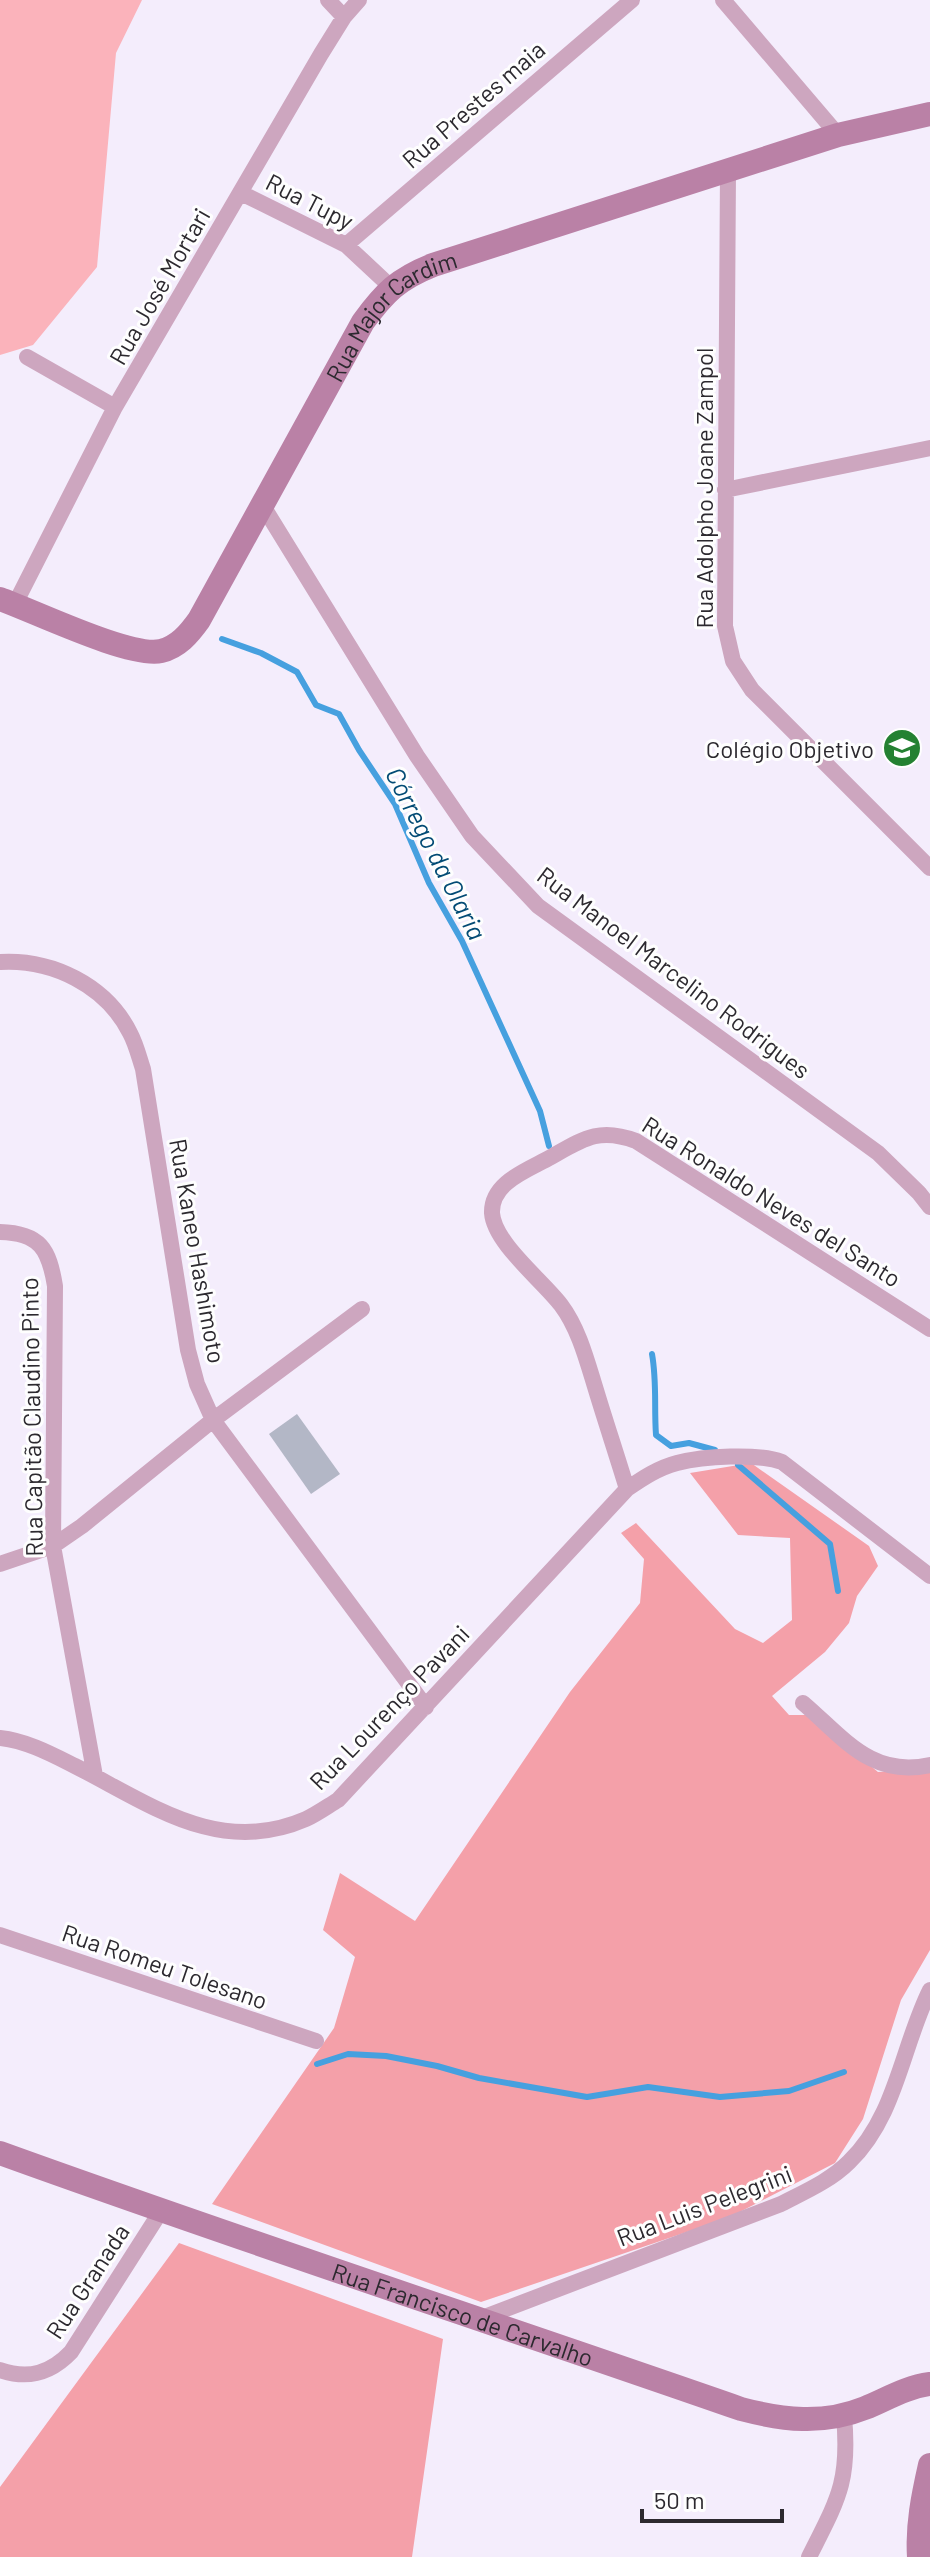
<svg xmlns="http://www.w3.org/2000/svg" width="930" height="2557" font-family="Barlow,sans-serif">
	<rect width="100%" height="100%" fill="#f4edfc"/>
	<path fill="#fbb3bb" d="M 0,0 L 142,0 L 116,53 L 97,267 L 33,345 L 0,355 Z"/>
	<path fill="#f4a0a9" d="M 751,1463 L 869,1546 L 878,1566 L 857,1596 L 849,1623 L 825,1652 L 772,1696 L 789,1715 L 809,1715 L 878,1772 L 930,1768 L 930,1950 L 901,2000 L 863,2119 L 835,2163 L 728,2218 L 481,2302 L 212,2204 L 334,2028 L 355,1957 L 323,1930 L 340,1873 L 415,1921 L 570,1692 L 640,1603 L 644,1559 L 621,1533 L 636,1523 L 735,1629 L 763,1643 L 792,1620 L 790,1538 L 738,1535 L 690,1473 Z
		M 179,2243 L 443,2339 L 412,2557 L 0,2557 L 0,2487 Z"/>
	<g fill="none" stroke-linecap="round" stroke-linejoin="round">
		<path stroke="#46a0df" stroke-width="6" d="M 222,639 L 261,653 L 297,672 L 316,705 L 339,714 L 359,750 L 395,804 L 429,883 L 462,941 L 540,1111 L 549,1146
			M 652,1354 C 657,1382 654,1407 656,1435 L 671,1446 L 689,1443 L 715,1450
			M 738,1465 L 830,1544 L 838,1591
			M 317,2064 L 348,2054 L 386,2056 L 437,2066 L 479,2078 L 587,2097 L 648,2087 L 720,2097 L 789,2091 L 844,2072"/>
	</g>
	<path fill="#b3b7c6" d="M 297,1414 L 340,1474 L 311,1494 L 269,1434 Z"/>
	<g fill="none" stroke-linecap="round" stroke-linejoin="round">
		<path stroke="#cda6bf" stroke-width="16" d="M 328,0 L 344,17
			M 723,0 L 838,135
			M 728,171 L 725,626 L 733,661 L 752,690 L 930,868
			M 241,193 L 346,245 L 391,287
			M 346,245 L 632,0
			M 27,357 L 115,407
			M 725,490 L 930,448
			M 263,506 L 417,756 L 472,836 L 538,906 L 878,1153 L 919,1193 L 930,1207
			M 15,604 L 115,407 L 321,54 L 344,17 L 359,0
			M 0,962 C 52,959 106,985 130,1033 C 136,1044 139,1057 143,1069 L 188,1350 L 197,1384 L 213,1420 L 426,1707
			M 0,1232 C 40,1233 49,1249 55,1286 L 53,1546 L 95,1776
			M 627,1489 C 617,1456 606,1423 596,1390 C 587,1361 579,1329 561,1305 C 543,1281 494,1243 492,1213 C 491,1182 528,1170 551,1157 C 583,1139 599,1127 636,1141 L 930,1329
			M 0,1564 L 53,1546 L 82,1526 L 213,1420 L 362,1309
			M 803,1703 C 844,1738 871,1778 930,1765
			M 0,1738 C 27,1741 51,1754 75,1766 C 150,1804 219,1857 306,1819 C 317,1814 328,1806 338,1800 L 627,1489 C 643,1478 658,1468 677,1463 C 704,1456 757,1453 782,1462 L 930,1576
			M 0,1935 L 316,2041
			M 482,2318 L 781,2204 C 804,2192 830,2181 849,2162 C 896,2117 902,2046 930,1990
			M 0,2370 C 29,2380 51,2373 71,2352 L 161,2211
			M 809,2557 C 838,2499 850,2482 844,2416"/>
		<g stroke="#ba81a6" stroke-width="24">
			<path id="s1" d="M 0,599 C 34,611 130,658 161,651 C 178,647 189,634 199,620 L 363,322 C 385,292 398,279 433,265 L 838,135 L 930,114"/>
			<path id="s2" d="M 0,2153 C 246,2242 494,2323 741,2409 C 783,2420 823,2425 865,2408 C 887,2399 906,2387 930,2384"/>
			<path d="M 919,2557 C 917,2525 923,2496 930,2465"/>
		</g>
	</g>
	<defs>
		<g id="school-disc" transform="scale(2)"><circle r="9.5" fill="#248132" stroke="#fefefe"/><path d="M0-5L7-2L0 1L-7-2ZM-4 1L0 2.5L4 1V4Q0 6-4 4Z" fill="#fff"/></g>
	</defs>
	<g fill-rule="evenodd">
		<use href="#school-disc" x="902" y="748"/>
	</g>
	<g text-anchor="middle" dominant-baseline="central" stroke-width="6" stroke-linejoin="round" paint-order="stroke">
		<g font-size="24" fill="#2c292f" stroke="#fefefe">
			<text transform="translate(473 104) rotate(-41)">Rua Prestes maia</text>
			<text transform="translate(310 201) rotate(27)">Rua Tupy</text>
			<text transform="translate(159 286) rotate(-60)">Rua José Mortari</text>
			<text stroke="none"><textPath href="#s1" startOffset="586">Rua Major Cardim</textPath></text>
			<text transform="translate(703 488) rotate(-90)">Rua Adolpho Joane Zampol</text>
			<text transform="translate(674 972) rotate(37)">Rua Manoel Marcelino Rodrigues</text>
			<text transform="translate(772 1201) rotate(32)">Rua Ronaldo Neves del Santo</text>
			<text transform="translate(198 1251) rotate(80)">Rua Kaneo Hashimoto</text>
			<text transform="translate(31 1417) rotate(-91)">Rua Capitão Claudino Pinto</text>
			<text transform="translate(389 1707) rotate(-46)">Rua Lourenço Pavani</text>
			<text transform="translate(165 1966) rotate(19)">Rua Romeu Tolesano</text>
			<text transform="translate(704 2205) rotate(-21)">Rua Luis Pelegrini</text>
			<text transform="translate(87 2281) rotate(-57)">Rua Granada</text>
			<text stroke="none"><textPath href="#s2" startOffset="490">Rua Francisco de Carvalho</textPath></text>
		</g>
		<g font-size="24" fill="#2c292f" stroke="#fefefe" text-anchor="end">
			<text x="874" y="748">Colégio Objetivo</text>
		</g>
		<g font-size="26" font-style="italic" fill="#034b75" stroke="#fefefe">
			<text transform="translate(437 853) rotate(63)">Córrego da Olaria</text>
		</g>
	</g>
	<path d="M642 2509v12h140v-12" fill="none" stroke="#2c292f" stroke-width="4"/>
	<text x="654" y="2509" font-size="24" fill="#2c292f" stroke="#fefefe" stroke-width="6" paint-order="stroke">50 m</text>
</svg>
